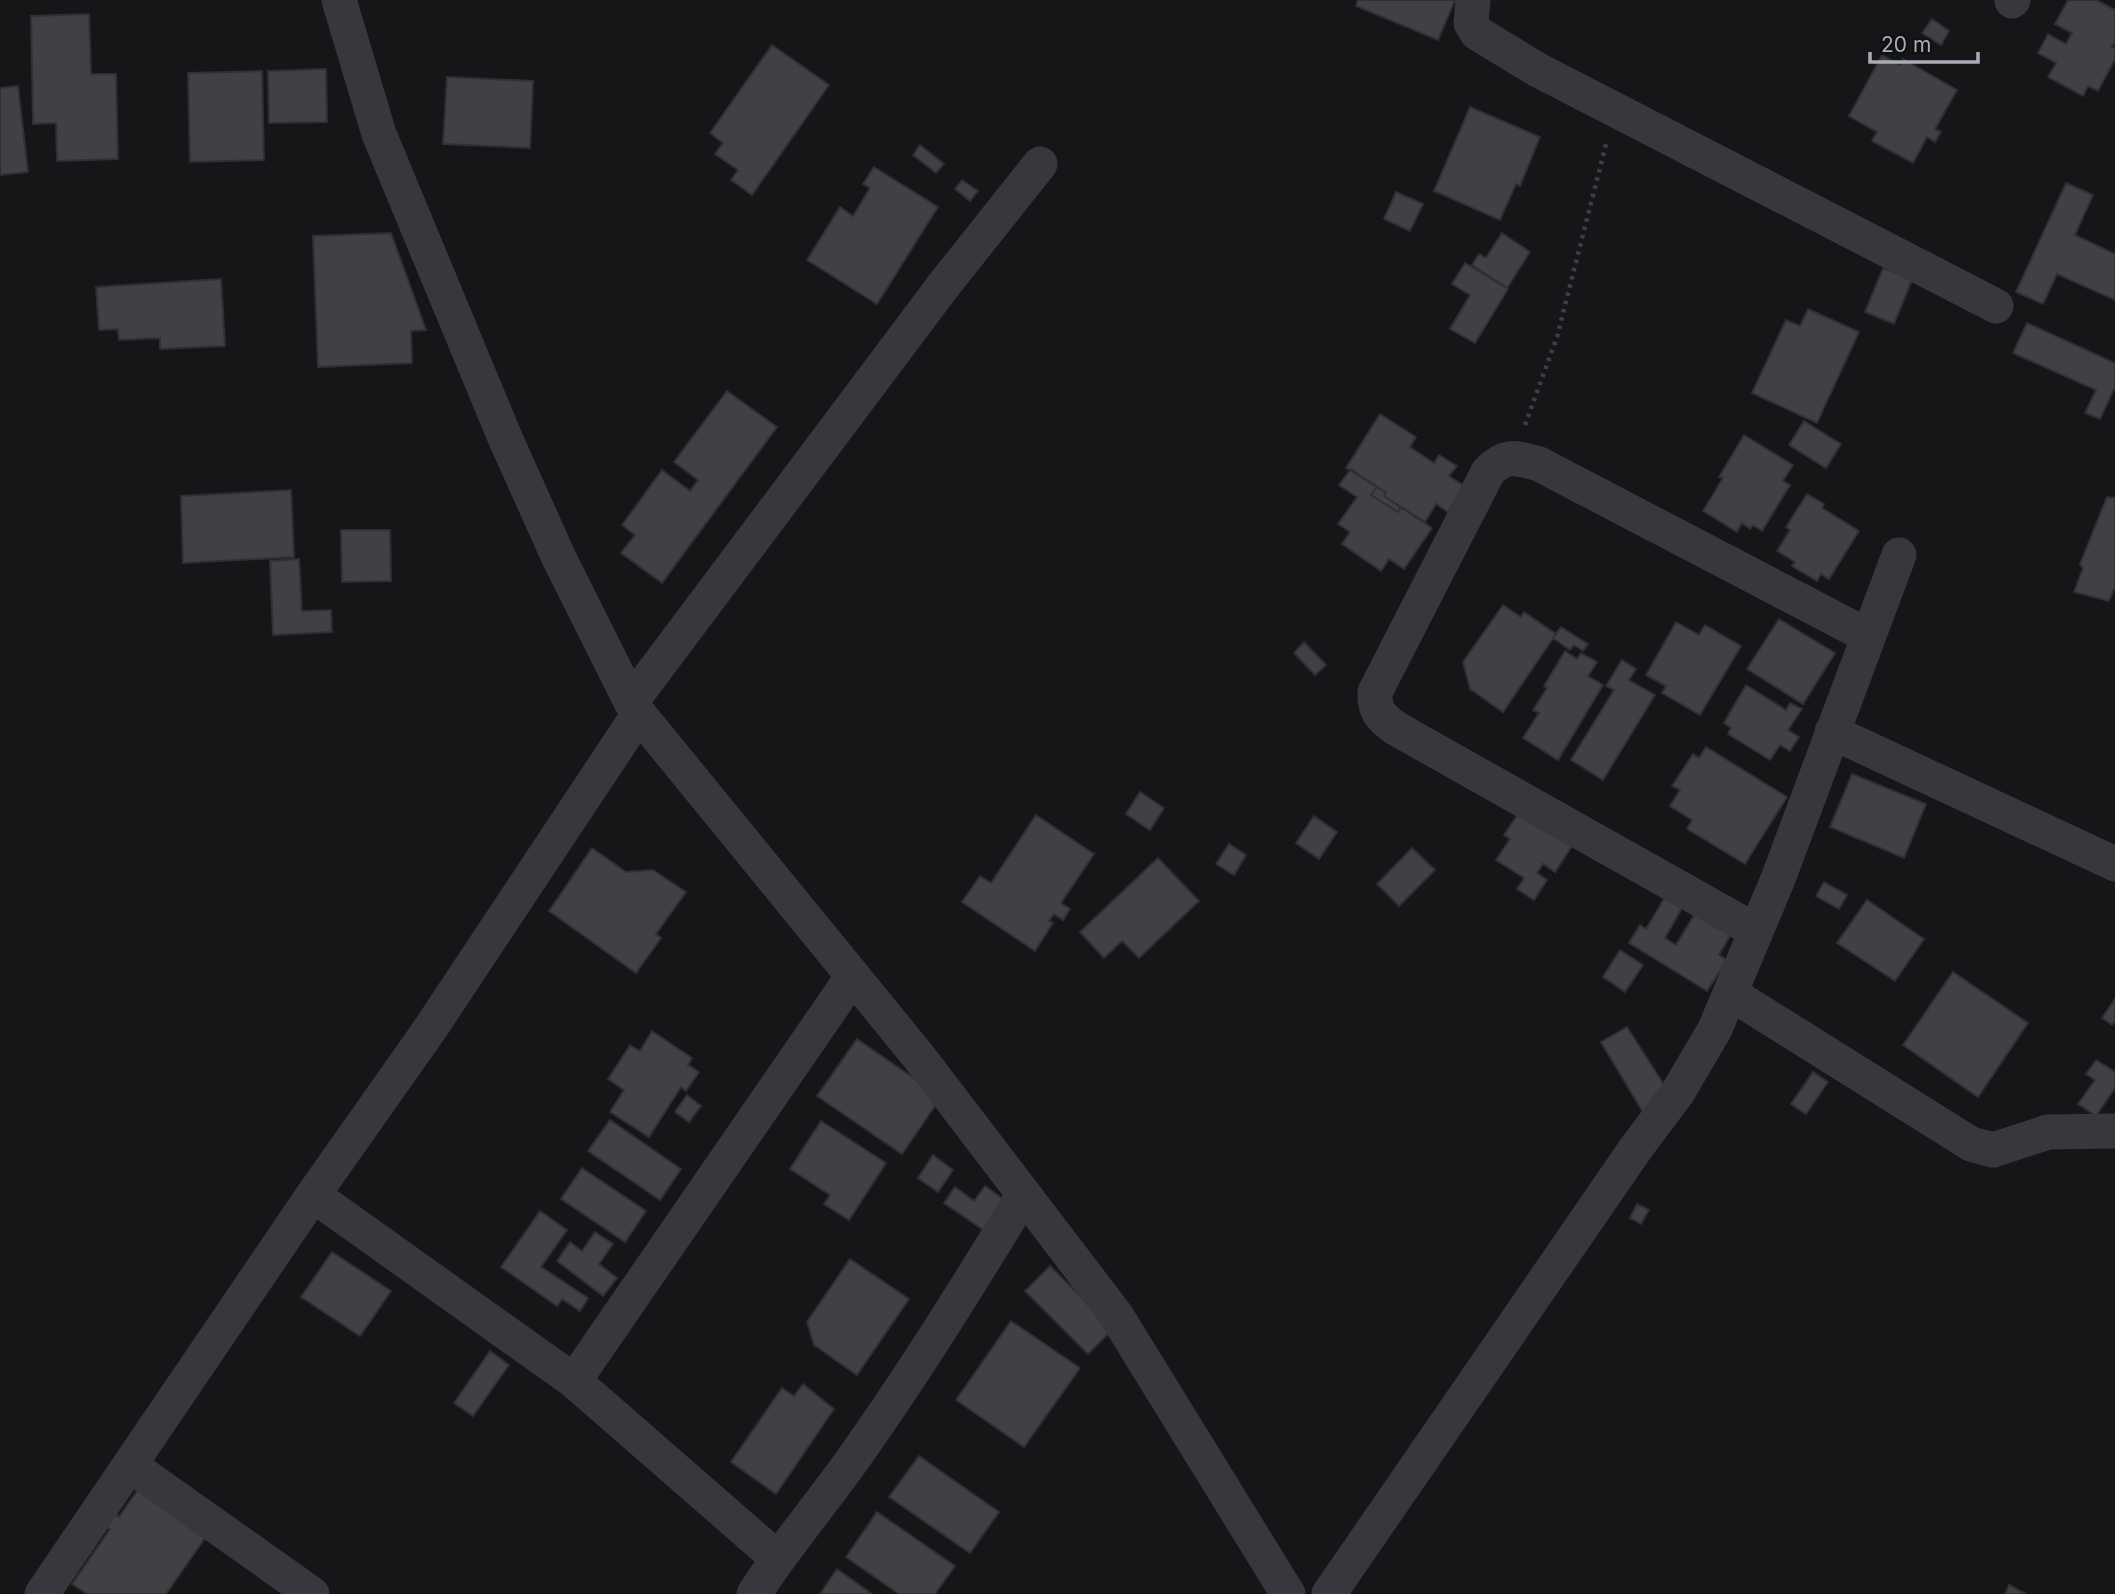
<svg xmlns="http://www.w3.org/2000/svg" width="2115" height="1594" font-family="Inter,sans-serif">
	<rect width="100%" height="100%" fill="#161618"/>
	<path fill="#404145" stroke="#303034" stroke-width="2" d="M 1358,0 L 1455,0 L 1438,40 L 1356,6 Z
		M 2068,0 L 2096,0 L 2115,10 L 2115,42 L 2112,47 L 2115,48 L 2115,59 L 2098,91 L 2088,86 L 2083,96 L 2048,77 L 2056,63 L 2038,53 L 2048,34 L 2066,44 L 2072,33 L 2055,24 Z
		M 89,14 L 91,74 L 116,74 L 118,159 L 57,161 L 56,123 L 33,124 L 31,16 Z
		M 1932,19 L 1949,31 L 1941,45 L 1922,33 Z
		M 772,45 L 829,85 L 752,195 L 731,180 L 738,170 L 715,154 L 723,143 L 710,133 Z
		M 1882,55 L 1900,65 L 1903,59 L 1957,90 L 1935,129 L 1941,132 L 1935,142 L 1927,137 L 1913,163 L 1872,141 L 1877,132 L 1849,116 Z
		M 326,69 L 327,122 L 269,123 L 268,71 Z
		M 262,71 L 264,160 L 190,162 L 188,73 Z
		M 447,77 L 533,81 L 530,148 L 443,144 Z
		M 18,86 L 28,172 L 0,175 L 0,88 Z
		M 1470,107 L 1540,137 L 1520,186 L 1516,184 L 1500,220 L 1434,191 Z
		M 920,145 L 944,164 L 936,173 L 913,155 Z
		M 874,167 L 938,207 L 877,304 L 807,260 L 840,207 L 853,216 L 870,188 L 863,184 Z
		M 962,180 L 978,191 L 970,201 L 955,189 Z
		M 2066,183 L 2093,195 L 2075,235 L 2115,254 L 2115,300 L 2057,274 L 2043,304 L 2016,292 Z
		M 1396,192 L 1423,204 L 1410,231 L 1384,219 Z
		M 391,233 L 426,330 L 411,331 L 412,363 L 318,367 L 313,236 Z
		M 1502,233 L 1530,252 L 1507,288 L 1472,265 L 1479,254 L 1486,258 Z
		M 1465,263 L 1508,289 L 1475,343 L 1450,329 L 1470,295 L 1452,284 Z
		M 1883,268 L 1912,280 L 1894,324 L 1865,312 Z
		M 221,279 L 225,346 L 160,349 L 160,338 L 119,340 L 118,329 L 99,330 L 96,287 Z
		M 1808,309 L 1859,332 L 1817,423 L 1752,393 L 1786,320 L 1800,326 Z
		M 2027,323 L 2115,363 L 2115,387 L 2100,419 L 2085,413 L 2096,390 L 2013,353 Z
		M 727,391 L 777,427 L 662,583 L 621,553 L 635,535 L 622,525 L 662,470 L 690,491 L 698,480 L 674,462 Z
		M 1380,414 L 1416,437 L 1410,447 L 1434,463 L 1439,455 L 1457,466 L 1449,476 L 1464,486 L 1448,512 L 1436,504 L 1425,522 L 1401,507 L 1398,512 L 1371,495 L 1377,487 L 1346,468 Z
		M 1804,421 L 1841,444 L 1826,468 L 1789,445 Z
		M 1744,435 L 1793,465 L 1783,481 L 1790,485 L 1762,531 L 1753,525 L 1750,529 L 1742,523 L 1737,532 L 1703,511 L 1723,478 L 1719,477 Z
		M 1351,469 L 1386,493 L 1384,496 L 1432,528 L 1404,569 L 1389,559 L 1381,571 L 1342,544 L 1350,532 L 1338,524 L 1357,497 L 1339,485 Z
		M 291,490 L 294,557 L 183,563 L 181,496 Z
		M 1807,494 L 1824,504 L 1822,508 L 1859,531 L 1829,579 L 1821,574 L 1817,581 L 1792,566 L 1795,562 L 1777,551 L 1790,530 L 1786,527 Z
		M 2107,497 L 2115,498 L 2115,587 L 2109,601 L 2074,592 L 2083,568 L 2080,564 Z
		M 341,530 L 390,530 L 391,581 L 342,582 Z
		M 299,559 L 302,611 L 331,610 L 332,632 L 273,635 L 270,561 Z
		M 1503,605 L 1521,617 L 1524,612 L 1556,634 L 1503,712 L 1470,689 L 1463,662 Z
		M 1779,619 L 1835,653 L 1803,704 L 1747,669 Z
		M 1676,622 L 1699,635 L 1705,625 L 1741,646 L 1700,715 L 1662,693 L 1666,686 L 1646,675 Z
		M 1561,627 L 1588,644 L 1583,651 L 1574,645 L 1570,650 L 1553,638 Z
		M 1304,642 L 1326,665 L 1315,675 L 1294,653 Z
		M 1565,651 L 1577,659 L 1581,653 L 1597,662 L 1588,676 L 1603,685 L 1558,760 L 1523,738 L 1539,713 L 1533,710 L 1547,688 L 1544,686 Z
		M 1622,660 L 1636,669 L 1629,680 L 1655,695 L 1603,780 L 1571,760 L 1614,690 L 1606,686 Z
		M 1746,685 L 1786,710 L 1790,703 L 1802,709 L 1788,730 L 1799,737 L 1790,751 L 1780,745 L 1770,760 L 1728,734 L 1731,728 L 1724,723 Z
		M 1706,747 L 1787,797 L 1745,864 L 1687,829 L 1692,820 L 1670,806 L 1680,790 L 1672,786 L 1693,754 L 1699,758 Z
		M 1852,774 L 1926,804 L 1904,858 L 1830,827 Z
		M 1140,792 L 1164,808 L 1150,830 L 1126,814 Z
		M 1518,814 L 1578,837 L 1555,872 L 1543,864 L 1537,873 L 1547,880 L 1534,900 L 1517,889 L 1524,878 L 1496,860 L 1510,839 L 1504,835 Z
		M 1036,815 L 1094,854 L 1061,903 L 1070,909 L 1063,920 L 1054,914 L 1049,921 L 1053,923 L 1035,951 L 962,902 L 980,876 L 991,883 Z
		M 1314,816 L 1337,832 L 1319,859 L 1296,843 Z
		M 1229,844 L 1246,855 L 1234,875 L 1216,864 Z
		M 592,848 L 626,872 L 653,870 L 686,892 L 656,934 L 661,938 L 636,973 L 549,911 Z
		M 1412,848 L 1435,870 L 1399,906 L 1377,884 Z
		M 1158,858 L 1199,901 L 1139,958 L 1122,941 L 1104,958 L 1080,932 Z
		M 1824,882 L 1847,895 L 1839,909 L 1816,896 Z
		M 1665,897 L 1682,908 L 1665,938 L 1676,945 L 1696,912 L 1731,934 L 1719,955 L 1727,960 L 1707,991 L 1629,943 L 1640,925 L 1646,929 Z
		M 1867,900 L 1924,939 L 1895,981 L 1837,943 Z
		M 1620,950 L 1643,965 L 1625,992 L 1603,977 Z
		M 1953,972 L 2028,1023 L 1978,1097 L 1903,1045 Z
		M 2115,999 L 2115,1021 L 2112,1025 L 2102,1018 Z
		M 1627,1027 L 1668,1091 L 1647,1119 L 1601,1042 Z
		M 652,1031 L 692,1058 L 688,1065 L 699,1072 L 686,1091 L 681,1087 L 649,1137 L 610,1112 L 624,1090 L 608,1079 L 630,1045 L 640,1051 Z
		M 857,1039 L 941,1097 L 902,1154 L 817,1096 Z
		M 2096,1060 L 2115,1072 L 2115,1088 L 2096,1116 L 2078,1104 L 2095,1080 L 2086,1074 Z
		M 1813,1072 L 1828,1082 L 1806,1114 L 1791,1104 Z
		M 687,1095 L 701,1106 L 689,1122 L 675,1112 Z
		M 610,1120 L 681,1169 L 660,1200 L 588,1151 Z
		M 821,1121 L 886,1163 L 849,1220 L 824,1204 L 830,1195 L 790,1169 Z
		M 933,1155 L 953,1170 L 938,1192 L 918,1178 Z
		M 582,1168 L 646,1211 L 625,1242 L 561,1199 Z
		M 985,1186 L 1006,1201 L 985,1231 L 944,1203 L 955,1187 L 974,1201 Z
		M 1637,1204 L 1649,1210 L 1641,1224 L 1630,1218 Z
		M 540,1211 L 567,1230 L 541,1267 L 588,1298 L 580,1311 L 562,1299 L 557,1306 L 501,1267 Z
		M 595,1232 L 613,1244 L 599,1264 L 617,1278 L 603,1296 L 557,1261 L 570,1242 L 582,1251 Z
		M 332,1252 L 391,1291 L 360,1336 L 301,1297 Z
		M 850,1259 L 909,1299 L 857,1375 L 814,1345 L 807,1322 Z
		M 1050,1266 L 1113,1329 L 1088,1354 L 1025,1291 Z
		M 1011,1321 L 1080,1368 L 1024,1447 L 956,1400 Z
		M 490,1351 L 509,1365 L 473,1416 L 454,1403 Z
		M 803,1384 L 834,1409 L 776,1494 L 731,1462 L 782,1388 L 794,1396 Z
		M 919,1456 L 999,1512 L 970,1553 L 889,1497 Z
		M 144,1481 L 212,1528 L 166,1594 L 87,1594 L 72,1584 L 110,1529 L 104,1525 L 113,1512 L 119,1517 Z
		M 877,1512 L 955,1566 L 935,1594 L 899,1594 L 846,1557 Z
		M 837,1569 L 872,1594 L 820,1594 Z
		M 2009,1585 L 2026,1594 L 2005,1594 Z"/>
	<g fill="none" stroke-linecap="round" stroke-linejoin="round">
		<path stroke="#3d3f44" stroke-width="4.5" stroke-dasharray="3.5 5" stroke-linecap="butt" d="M 1525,425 L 1557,337 L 1606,144"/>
		<path stroke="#37383d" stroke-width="35" d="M 339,0 L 379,134 L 506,440 L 559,558 L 631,702 L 639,714 L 919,1057 L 1116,1315 L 1288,1594
			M 1473,0 L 1471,23 L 1477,33 L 1538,70 L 1996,306
			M 2012,1 L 2013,0
			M 631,702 L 943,286 L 1040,164
			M 1832,732 L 2115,864
			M 1756,931 L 1397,729 C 1381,718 1374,711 1375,692 L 1488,472 C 1506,453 1516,458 1539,464 L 1868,636
			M 1730,993 L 1971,1144 L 1993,1150 L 2048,1132 L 2115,1131
			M 313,1195 L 574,1381 L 777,1558
			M 574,1381 L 853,976
			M 131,1466 L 312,1594
			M 42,1594 L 313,1195 L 430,1029 L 639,714
			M 754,1594 C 783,1549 817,1509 848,1466 C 911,1378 968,1286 1024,1194
			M 1329,1594 L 1636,1148 L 1678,1092 L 1715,1029 L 1778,879 L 1899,555"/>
	</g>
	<path d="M1870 52v10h108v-10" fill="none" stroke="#a8adb8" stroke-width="3.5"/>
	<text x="1881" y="52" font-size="21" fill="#a8adb8" stroke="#111113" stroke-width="5" paint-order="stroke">20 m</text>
</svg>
